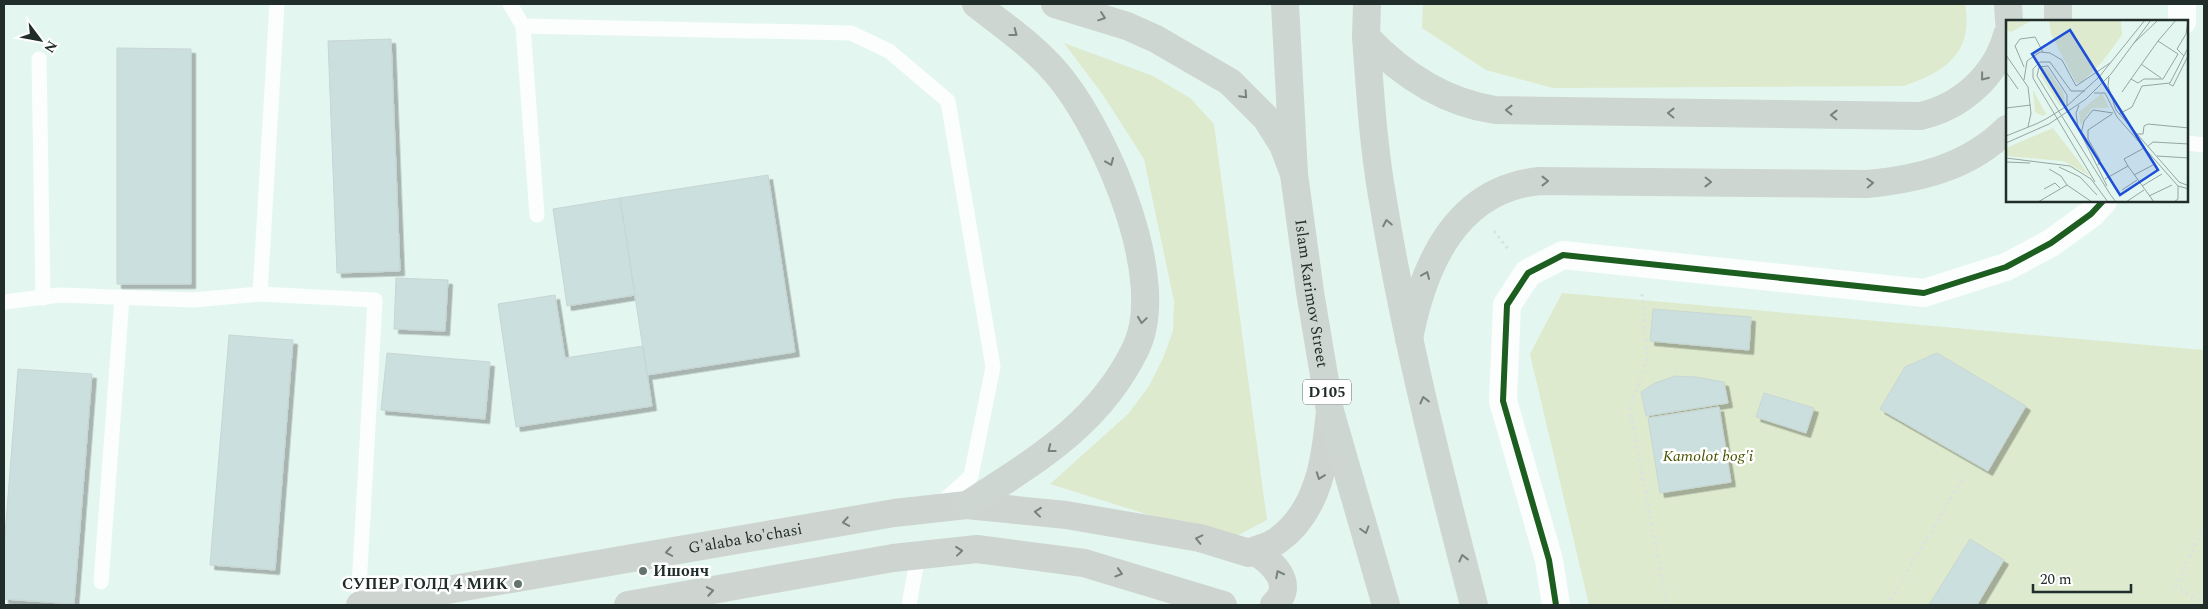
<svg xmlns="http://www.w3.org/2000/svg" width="2208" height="609" font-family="Spectral,serif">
	<defs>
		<filter id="shadow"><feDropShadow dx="4.5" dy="4.5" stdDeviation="0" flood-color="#0004"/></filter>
	</defs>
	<rect width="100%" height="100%" fill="#e4f6f0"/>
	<path fill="#ddeacd" d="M 1423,4 L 1965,4 C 1974,53 1945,72 1904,86 L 1553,88 L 1486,70 L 1422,28 Z
		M 1064,43 L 1153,76 L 1190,98 L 1214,124 L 1267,520 L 1229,540 L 1050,484 L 1128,414 L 1149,386 L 1163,358 L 1173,331 L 1174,301 L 1144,159 L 1103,95 Z
		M 1562,293 L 2204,350 L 2204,605 L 1589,605 L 1530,354 Z"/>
	<path fill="#cadfde" stroke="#c8d6d4" filter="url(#shadow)" d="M 391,39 L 400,271 L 337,273 L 328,41 Z
		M 117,48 L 191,49 L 191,284 L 117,284 Z
		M 768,175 L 795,352 L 647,375 L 620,198 Z
		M 620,198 L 635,295 L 567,306 L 553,209 Z
		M 396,278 L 448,280 L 445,331 L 394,329 Z
		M 555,295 L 565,358 L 643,346 L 652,406 L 516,427 L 498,304 Z
		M 1653,309 L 1751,317 L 1749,350 L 1650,341 Z
		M 229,335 L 293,340 L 275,570 L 210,565 Z
		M 387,353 L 490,362 L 485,419 L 381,410 Z
		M 1937,353 L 2026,406 L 1988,471 L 1880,409 L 1905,367 Z
		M 18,369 L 92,374 L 74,604 L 4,599 L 4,547 Z
		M 1675,376 L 1696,377 L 1724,382 L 1728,403 L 1646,416 L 1641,392 L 1655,383 Z
		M 1764,393 L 1814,408 L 1806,433 L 1756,417 Z
		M 1719,407 L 1731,482 L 1660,493 L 1648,418 Z
		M 1970,539 L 2004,560 L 1977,605 L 1929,605 Z"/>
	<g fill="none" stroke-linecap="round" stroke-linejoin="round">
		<path stroke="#dce2e1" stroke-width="3" stroke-dasharray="2.5 4" stroke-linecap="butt" d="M 1494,231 L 1508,249
			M 1642,294 L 1647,359 L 1630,409 L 1667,605
			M 2204,526 L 2176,586 L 2204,605
			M 1887,605 L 1964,476"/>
		<path stroke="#fbfefd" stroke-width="15" d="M 277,4 L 260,294 L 375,300 L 358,605
			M 510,4 L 523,26 L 851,33 L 889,51 L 948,101 L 993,367 L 971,476 L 938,506
			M 523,26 L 537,215
			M 39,59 L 43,298
			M 2187,143 L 2204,145
			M 4,302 L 60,295 L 193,300 L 260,294
			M 101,582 L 122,298
			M 909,605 L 918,555"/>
		<path stroke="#fbfefd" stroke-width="28" d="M 2182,4 L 2182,21
			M 1556,605 L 1549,560 L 1503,401 L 1507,305 L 1528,273 L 1563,255 L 1924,293 L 2006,267 L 2051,243 L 2091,214 L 2103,201"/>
		<g stroke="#ced5d1" stroke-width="28">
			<path d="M 1255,551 C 1273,563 1296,584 1274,605"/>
			<path id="s1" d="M 360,605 L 894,513 L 967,505 L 1066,515 L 1200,538 L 1249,553 C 1258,549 1269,546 1277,541 C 1320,510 1325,459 1330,411"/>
			<path d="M 628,605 L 893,558 L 977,549 L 1084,563 L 1223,605"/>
		</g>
		<g stroke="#ced6d1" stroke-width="28">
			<path id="s2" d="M 1285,4 L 1294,174 L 1310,292 L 1330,411 L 1386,605"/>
			<path d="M 2058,21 L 2058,4"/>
			<path d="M 1366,37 C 1370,90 1373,143 1382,195 C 1404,333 1439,470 1474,605"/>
			<path d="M 1409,339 C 1423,266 1455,190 1539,181 L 1867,184 C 1919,179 1969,167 2007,129"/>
		</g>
		<path stroke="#cdd6d0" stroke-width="28" d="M 1055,4 L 1127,26 L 1156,39 L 1230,82 L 1266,118 L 1283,145 L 1294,174
			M 1367,4 L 1366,37 C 1402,75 1443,102 1495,110 L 1920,116 C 1961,107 1996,76 2007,35
			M 2008,4 L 2009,21
			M 967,505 C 1035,461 1098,425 1135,350 C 1170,281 1107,138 1063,81 C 1039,50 1007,28 976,4"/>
		<g stroke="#fff" stroke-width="9">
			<path id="cycleway" d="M 1556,605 L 1549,560 L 1503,401 L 1507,305 L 1528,273 L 1563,255 L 1924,293 L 2006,267 L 2051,243 L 2091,214 L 2103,201"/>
		</g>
		<use href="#cycleway" stroke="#1b5e20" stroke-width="6"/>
	</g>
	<defs><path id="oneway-chevron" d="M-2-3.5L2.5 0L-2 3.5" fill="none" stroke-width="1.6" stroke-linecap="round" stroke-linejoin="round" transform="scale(1.25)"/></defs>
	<g stroke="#77827d">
		<use href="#oneway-chevron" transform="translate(1102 17) rotate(19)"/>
		<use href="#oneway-chevron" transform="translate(1014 33) rotate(37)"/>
		<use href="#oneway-chevron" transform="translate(1984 77) rotate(129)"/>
		<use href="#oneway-chevron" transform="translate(1244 95) rotate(47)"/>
		<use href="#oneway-chevron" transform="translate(1509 110) rotate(-179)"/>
		<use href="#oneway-chevron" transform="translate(1671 113) rotate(-179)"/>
		<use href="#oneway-chevron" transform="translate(1834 115) rotate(-179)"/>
		<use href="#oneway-chevron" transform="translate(1110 162) rotate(67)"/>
		<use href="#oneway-chevron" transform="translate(1142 320) rotate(98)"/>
		<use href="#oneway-chevron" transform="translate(1051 449) rotate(142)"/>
	</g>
	<g stroke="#78827e">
		<use href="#oneway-chevron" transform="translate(1545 181)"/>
		<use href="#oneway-chevron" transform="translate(1708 182) rotate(1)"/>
		<use href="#oneway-chevron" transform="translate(1870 183) rotate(-3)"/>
		<use href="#oneway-chevron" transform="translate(1387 223) rotate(-101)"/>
		<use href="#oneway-chevron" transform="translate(1426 275) rotate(-67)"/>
		<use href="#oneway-chevron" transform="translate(1424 400) rotate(-104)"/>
		<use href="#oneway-chevron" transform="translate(1365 530) rotate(74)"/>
		<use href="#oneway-chevron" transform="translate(1463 558) rotate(-104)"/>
	</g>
	<g stroke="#78817e">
		<use href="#oneway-chevron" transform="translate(1320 476) rotate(110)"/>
		<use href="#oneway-chevron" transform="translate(1038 512) rotate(-174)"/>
		<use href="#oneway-chevron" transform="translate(846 522) rotate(170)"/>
		<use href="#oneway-chevron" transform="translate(1199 539) rotate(-167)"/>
		<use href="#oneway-chevron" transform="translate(959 551) rotate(-6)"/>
		<use href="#oneway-chevron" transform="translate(669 552) rotate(170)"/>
		<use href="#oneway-chevron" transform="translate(1119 573) rotate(17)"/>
		<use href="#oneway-chevron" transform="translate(1279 574) rotate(-117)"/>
		<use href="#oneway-chevron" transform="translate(710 591) rotate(-10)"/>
	</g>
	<g fill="#65736f" stroke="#fff" stroke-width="2">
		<circle cx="643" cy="571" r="5"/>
		<circle cx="518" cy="584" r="5"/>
	</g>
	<g text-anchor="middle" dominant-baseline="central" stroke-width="5" stroke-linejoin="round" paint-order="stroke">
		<rect fill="#fff" stroke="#646c6a" stroke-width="1" x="1303" y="379.5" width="48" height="25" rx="4"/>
		<g font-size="15" font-weight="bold" fill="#212d2a">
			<text x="1327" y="392">D105</text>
		</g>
		<g font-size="16" fill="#212d2a" stroke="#fff">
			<text stroke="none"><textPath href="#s2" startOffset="291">Islam Karimov Street</textPath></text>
			<text stroke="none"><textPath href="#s1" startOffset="391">G'alaba ko'chasi</textPath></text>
		</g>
		<g font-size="16" font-style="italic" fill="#495400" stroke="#fff">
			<text x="1708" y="456">Kamolot bog'i</text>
		</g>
		<g font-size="16" font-weight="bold" fill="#212d2a" stroke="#fff" text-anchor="start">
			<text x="653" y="571">Ишонч</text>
			<text x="508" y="584" text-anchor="end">СУПЕР ГОЛД 4 МИК</text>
		</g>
	</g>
	<g transform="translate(2006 20)">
		<rect width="182" height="182" fill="#e4f6f0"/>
		<path d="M 0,0 L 27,0 L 5,12 L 0,10 ZM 43,0 L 115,0 L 116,15 L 96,42 L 75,63 L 70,63 L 45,14 ZM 36,48 L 41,48 L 57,72 L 59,83 L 54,86 L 34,55 ZM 27,70 L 40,94 L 37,96 L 29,92 ZM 96,73 L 103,88 L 86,88 L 74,105 L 73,92 ZM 47,108 L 84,156 L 57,141 L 0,136 L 0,128 Z" fill="#ddeacd"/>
		<path fill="none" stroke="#96a6a1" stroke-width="1" d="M 127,24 L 152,0M 0,35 L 22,67 L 25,93 L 22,107M 178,36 L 171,29 L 180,14 L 182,0M 135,44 L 155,58M 18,47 L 9,26 L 14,19 L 29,17 L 37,32M 0,52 L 12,69M 103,57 L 102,66 L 110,90 L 173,162 L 183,166M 125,59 L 152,21M 18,60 L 21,41 L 34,32 L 44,33 L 56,40 L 70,66 L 104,43M 163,64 L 167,66 L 183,34M 79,71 L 65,71 L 44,42 L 34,42 L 27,49 L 27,58 L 89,162M 116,72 L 125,59 L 132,63 L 138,59 L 157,59 L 172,34 L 152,21 L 170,0M 88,73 L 99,73 L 111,97 L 172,166 L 183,169M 73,85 L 70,93 L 72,108 L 101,166M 61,86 L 93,57 L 139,0M 0,88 L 25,85M 113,94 L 126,87 L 136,66 L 164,63 L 183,26M 75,114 L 78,101 L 87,90 L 107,93M 131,114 L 137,114 L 138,106 L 142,104 L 183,108M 0,116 L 30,104 L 40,99 L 61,86 L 61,75 L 42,46 L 33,47 L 31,56 L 104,174 L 110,182M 0,123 L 43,104 L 80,79 L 105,54 L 145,0M 142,126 L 147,122 L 183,124M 151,136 L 183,138M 0,138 L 64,146 L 85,159 L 102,182M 0,142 L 24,143M 92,145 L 94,140 L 82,119 L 82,110 L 106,94M 122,146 L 148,182M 53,147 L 74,157 L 91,175M 43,149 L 55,156 L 61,165M 128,155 L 147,145M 99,159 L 122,146 L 118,139 L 138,128M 136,166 L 156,154M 38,169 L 49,163 L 54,168M 116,170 L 131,160M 143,176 L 166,165M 32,182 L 61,165 L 86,182M 120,182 L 138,170M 168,182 L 172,179 L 172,166"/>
		<path fill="#1d4ed8" fill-opacity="0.15" stroke="#1d4ed8" stroke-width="2.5" d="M 64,10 L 152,150 L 114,175 L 26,34 Z"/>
		<rect width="182" height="182" fill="none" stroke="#212d2a" stroke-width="2.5"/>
	</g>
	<rect width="2208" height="609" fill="none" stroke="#212d2a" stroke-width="10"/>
	<g transform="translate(40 40) rotate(122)" stroke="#ffffff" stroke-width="4" paint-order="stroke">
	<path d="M0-4L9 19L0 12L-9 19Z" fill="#212d2a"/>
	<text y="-8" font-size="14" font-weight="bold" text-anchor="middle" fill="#212d2a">N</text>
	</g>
	<path d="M2033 584v8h98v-8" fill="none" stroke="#212d2a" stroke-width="2.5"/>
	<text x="2040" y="584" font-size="15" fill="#212d2a" stroke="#ffffff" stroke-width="4" paint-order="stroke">20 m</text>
</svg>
